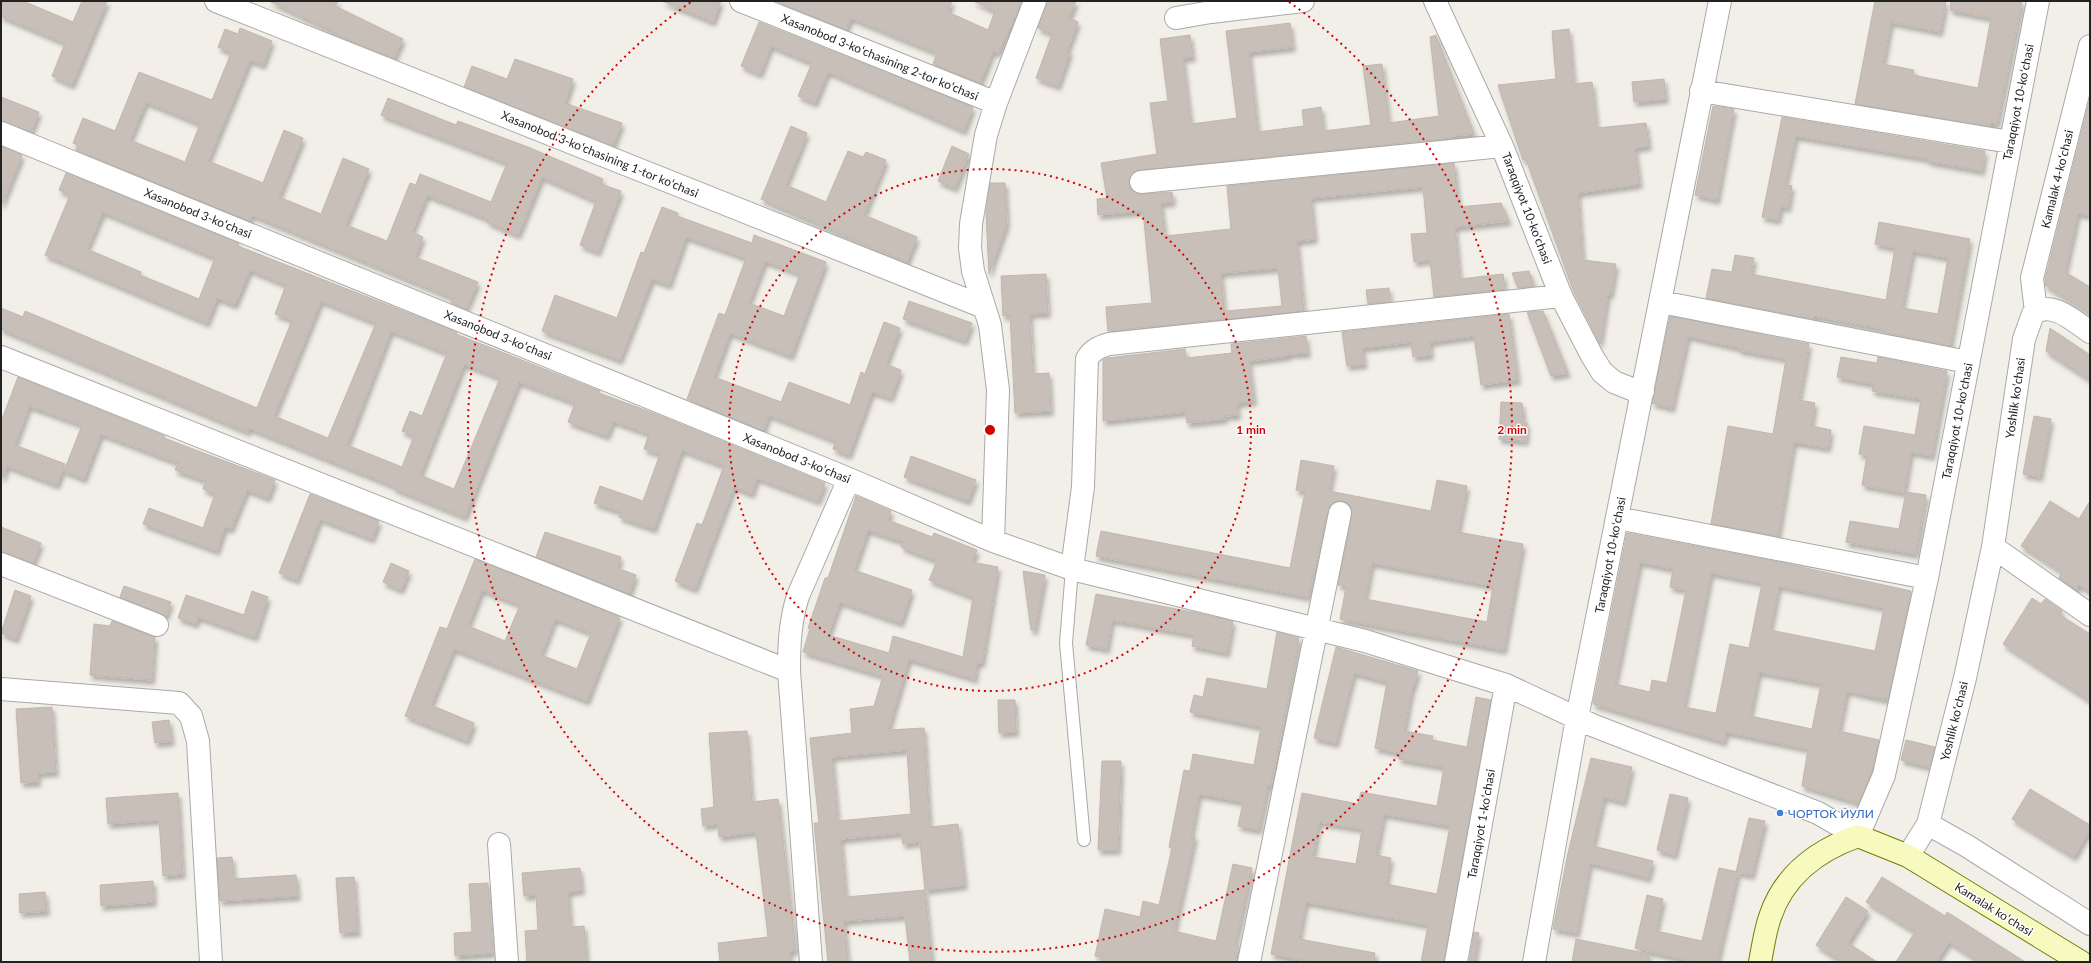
<svg xmlns="http://www.w3.org/2000/svg" width="2091" height="963" font-family="Lato,sans-serif">
	<defs>
		<filter id="shadow"><feDropShadow dx="2.5" dy="4.5" stdDeviation="2" flood-color="#0004"/></filter>
	</defs>
	<rect width="100%" height="100%" fill="#f2efe9"/>
	<path fill="#c7bfb8" stroke="#c4b6ab" fill-rule="evenodd" filter="url(#shadow)" d="M 1,1 L 23,1 L 73,22 L 82,1 L 107,1 L 72,85 L 52,76 L 65,43 L 1,16 Z
		M 269,1 L 338,1 L 335,6 L 403,39 L 394,58 L 361,45 Z
		M 662,1 L 721,1 L 713,22 Z
		M 775,1 L 952,1 L 948,12 L 988,30 L 995,11 L 973,1 L 1022,1 L 998,53 L 993,51 L 980,83 L 933,64 L 937,53 L 851,18 L 846,30 Z
		M 1047,1 L 1076,1 L 1069,18 L 1078,22 L 1067,51 L 1070,52 L 1058,86 L 1036,78 L 1052,34 L 1038,28 Z
		M 1875,1 L 1946,1 L 1940,32 L 1891,22 L 1883,64 L 1914,70 L 1913,75 L 1978,88 L 1991,18 L 1950,10 L 1951,1 L 2022,1 L 1997,124 L 1990,123 L 1990,126 L 1855,104 Z
		M 759,22 L 973,107 L 964,131 L 828,72 L 815,103 L 798,96 L 812,63 L 771,46 L 760,74 L 741,66 Z
		M 1290,23 L 1293,47 L 1249,52 L 1258,132 L 1304,126 L 1302,110 L 1321,107 L 1324,131 L 1371,125 L 1363,66 L 1382,64 L 1389,123 L 1439,116 L 1430,37 L 1436,35 L 1474,134 L 1451,136 L 1451,138 L 1140,170 L 1134,172 L 1130,177 L 1129,183 L 1131,189 L 1136,193 L 1142,194 L 1172,192 L 1173,202 L 1161,203 L 1165,236 L 1231,229 L 1227,186 L 1454,163 L 1459,207 L 1501,203 L 1509,221 L 1455,227 L 1460,279 L 1503,274 L 1505,289 L 1434,297 L 1430,260 L 1414,262 L 1411,234 L 1427,233 L 1427,231 L 1423,187 L 1311,198 L 1315,239 L 1297,241 L 1304,311 L 1227,319 L 1226,311 L 1282,306 L 1278,268 L 1221,273 L 1225,319 L 1108,331 L 1106,307 L 1152,303 L 1143,211 L 1098,215 L 1097,199 L 1107,198 L 1101,163 L 1157,154 L 1150,103 L 1168,101 L 1160,39 L 1190,35 L 1193,57 L 1183,58 L 1191,124 L 1237,118 L 1226,31 Z
		M 240,28 L 272,41 L 263,65 L 250,60 L 208,161 L 263,183 L 284,130 L 303,138 L 279,197 L 321,214 L 343,158 L 369,169 L 346,225 L 387,241 L 410,183 L 416,185 L 420,174 L 491,202 L 507,163 L 381,115 L 388,98 L 456,125 L 458,121 L 528,147 L 603,179 L 601,184 L 621,191 L 598,252 L 580,245 L 596,201 L 542,177 L 518,235 L 487,222 L 488,219 L 427,195 L 412,232 L 423,237 L 415,257 L 478,282 L 466,309 L 451,303 L 453,298 L 252,215 L 249,221 L 76,150 L 78,145 L 73,143 L 83,118 L 115,131 L 139,72 L 212,100 L 231,53 L 218,47 L 225,29 L 238,34 ZM 146,102 L 200,124 L 185,162 L 130,140 Z
		M 1569,29 L 1574,84 L 1592,82 L 1597,128 L 1646,123 L 1649,146 L 1635,148 L 1640,184 L 1578,193 L 1583,260 L 1616,264 L 1611,294 L 1608,293 L 1600,344 L 1573,290 L 1526,159 L 1523,160 L 1498,85 L 1556,79 L 1552,31 Z
		M 515,59 L 573,79 L 565,103 L 622,123 L 613,146 L 464,87 L 472,66 L 507,79 Z
		M 1664,79 L 1666,99 L 1634,102 L 1632,82 Z
		M 1,97 L 39,112 L 31,132 L 1,121 Z
		M 2090,98 L 2090,216 L 2078,213 L 2065,272 L 2090,287 L 2090,313 L 2045,285 L 2045,279 Z
		M 1713,106 L 1734,109 L 1717,200 L 1695,195 Z
		M 1782,117 L 1985,151 L 1982,171 L 1928,161 L 1928,159 L 1796,136 L 1785,185 L 1792,186 L 1788,208 L 1781,206 L 1778,220 L 1762,217 Z
		M 791,126 L 807,133 L 786,185 L 826,202 L 848,151 L 863,157 L 866,152 L 886,160 L 864,215 L 917,237 L 907,262 L 761,199 Z
		M 1,146 L 22,155 L 2,204 L 1,204 Z
		M 952,146 L 969,154 L 955,188 L 938,181 Z
		M 66,173 L 239,243 L 238,246 L 441,326 L 457,333 L 456,334 L 600,391 L 599,393 L 656,414 L 825,483 L 818,501 L 757,478 L 752,494 L 734,487 L 695,589 L 675,581 L 697,523 L 702,525 L 724,466 L 682,450 L 654,529 L 619,517 L 621,512 L 594,503 L 600,486 L 643,501 L 660,454 L 644,449 L 649,434 L 613,421 L 607,436 L 568,422 L 575,403 L 519,382 L 465,517 L 393,488 L 394,486 L 249,428 L 248,432 L 226,423 L 1,329 L 1,308 L 23,317 L 25,311 L 257,408 L 292,320 L 275,314 L 286,285 L 250,270 L 235,305 L 217,298 L 207,323 L 45,255 L 70,195 L 59,190 ZM 103,212 L 215,258 L 199,299 L 140,275 L 141,272 L 87,249 ZM 321,301 L 376,323 L 328,438 L 274,416 ZM 391,331 L 447,353 L 422,416 L 410,411 L 402,431 L 414,436 L 402,467 L 347,445 ZM 464,364 L 500,378 L 454,489 L 420,475 Z
		M 990,183 L 1005,183 L 1007,223 L 989,274 L 986,213 Z
		M 662,207 L 678,213 L 677,216 L 752,243 L 754,235 L 826,262 L 791,356 L 730,333 L 714,377 L 781,402 L 789,382 L 850,405 L 861,372 L 865,374 L 884,322 L 900,328 L 886,364 L 901,370 L 891,398 L 872,392 L 849,455 L 833,449 L 836,441 L 769,415 L 763,431 L 687,399 L 719,313 L 725,315 L 746,258 L 686,237 L 669,285 L 652,279 L 620,360 L 542,331 L 555,295 L 617,318 L 641,252 L 644,253 ZM 765,261 L 800,274 L 784,316 L 749,303 Z
		M 1879,222 L 1970,239 L 1950,346 L 1882,332 L 1883,329 L 1814,316 L 1813,319 L 1706,298 L 1712,269 L 1732,272 L 1735,255 L 1754,258 L 1751,274 L 1886,300 L 1895,248 L 1875,244 ZM 1913,251 L 1948,258 L 1938,314 L 1902,308 Z
		M 1529,271 L 1534,286 L 1518,288 L 1512,273 Z
		M 1046,274 L 1048,313 L 1030,314 L 1033,374 L 1049,373 L 1051,411 L 1015,413 L 1010,315 L 1003,316 L 1001,276 Z
		M 1389,288 L 1390,302 L 1368,304 L 1366,290 Z
		M 909,301 L 972,323 L 965,341 L 903,319 Z
		M 1543,311 L 1568,373 L 1551,376 L 1527,312 Z
		M 1509,314 L 1518,380 L 1481,385 L 1474,336 L 1430,342 L 1431,355 L 1413,357 L 1411,342 L 1362,348 L 1365,364 L 1347,366 L 1342,332 Z
		M 1670,316 L 1809,344 L 1799,400 L 1815,403 L 1811,426 L 1831,430 L 1828,448 L 1794,442 L 1778,536 L 1711,524 L 1728,426 L 1773,434 L 1786,359 L 1739,350 L 1739,348 L 1688,336 L 1672,408 L 1652,403 Z
		M 2050,328 L 2090,355 L 2090,380 L 2046,351 Z
		M 1306,336 L 1308,353 L 1289,354 L 1288,356 L 1249,361 L 1254,401 L 1237,403 L 1238,415 L 1224,416 L 1225,419 L 1187,423 L 1186,412 L 1103,421 L 1103,360 L 1107,358 L 1185,349 L 1186,358 L 1232,353 L 1231,344 Z
		M 1841,357 L 1877,363 L 1878,357 L 1947,371 L 1932,456 L 1911,452 L 1904,493 L 1862,485 L 1867,455 L 1859,454 L 1864,426 L 1915,435 L 1921,399 L 1872,391 L 1873,384 L 1837,377 Z
		M 18,377 L 165,436 L 164,438 L 275,480 L 268,498 L 247,490 L 231,529 L 225,527 L 217,551 L 143,524 L 149,508 L 203,528 L 215,494 L 203,489 L 206,481 L 175,470 L 178,463 L 101,434 L 84,479 L 64,471 L 82,425 L 29,406 L 15,445 L 65,464 L 57,485 L 7,466 L 3,477 L 1,477 L 1,422 Z
		M 1501,402 L 1522,403 L 1524,423 L 1527,423 L 1526,441 L 1499,439 Z
		M 2034,416 L 2051,419 L 2040,477 L 2023,474 Z
		M 911,456 L 976,480 L 968,501 L 904,477 Z
		M 1301,460 L 1334,466 L 1329,491 L 1431,511 L 1437,480 L 1467,486 L 1458,532 L 1523,544 L 1504,650 L 1340,619 L 1346,587 L 1338,585 L 1352,515 L 1352,509 L 1348,503 L 1343,501 L 1336,501 L 1330,505 L 1328,510 L 1308,597 L 1096,556 L 1101,531 L 1290,568 L 1305,492 L 1296,490 ZM 1372,563 L 1493,586 L 1487,622 L 1365,599 Z
		M 1906,492 L 1926,495 L 1916,554 L 1846,542 L 1850,521 L 1899,529 Z
		M 310,494 L 379,521 L 372,539 L 320,519 L 297,580 L 279,573 Z
		M 856,496 L 891,511 L 888,520 L 932,537 L 934,533 L 977,550 L 972,562 L 998,567 L 982,663 L 977,663 L 975,679 L 909,659 L 888,730 L 924,728 L 930,827 L 958,824 L 965,885 L 925,890 L 932,962 L 910,962 L 905,916 L 844,921 L 848,962 L 828,962 L 814,823 L 819,823 L 810,738 L 852,733 L 850,709 L 874,706 L 883,676 L 803,652 L 810,628 L 808,628 L 825,578 L 828,578 ZM 868,530 L 903,542 L 901,547 L 937,561 L 929,580 L 973,597 L 963,657 L 893,636 L 889,653 L 828,635 L 840,602 L 901,623 L 912,590 L 854,570 ZM 907,750 L 911,814 L 838,821 L 832,757 ZM 901,833 L 903,844 L 920,842 L 925,890 L 846,897 L 841,839 Z
		M 2050,501 L 2079,519 L 2090,501 L 2090,592 L 2079,585 L 2076,590 L 2059,578 L 2062,572 L 2021,546 Z
		M 1,527 L 41,543 L 33,563 L 1,552 Z
		M 545,532 L 621,557 L 617,568 L 636,575 L 629,594 L 536,557 Z
		M 1627,533 L 1774,561 L 1911,591 L 1888,700 L 1847,691 L 1839,731 L 1879,740 L 1872,771 L 1859,803 L 1802,786 L 1808,749 L 1726,732 L 1724,742 L 1593,704 ZM 1640,562 L 1673,569 L 1670,587 L 1686,590 L 1667,683 L 1652,680 L 1650,692 L 1615,684 ZM 1711,573 L 1762,583 L 1749,648 L 1730,644 L 1716,713 L 1684,707 ZM 1779,586 L 1884,608 L 1875,651 L 1770,630 ZM 1759,672 L 1821,684 L 1812,729 L 1750,716 Z
		M 475,559 L 620,617 L 587,701 L 454,649 L 431,705 L 474,723 L 467,741 L 405,716 L 440,627 L 447,629 ZM 482,590 L 520,605 L 505,641 L 468,626 ZM 555,619 L 591,633 L 577,669 L 541,655 Z
		M 391,563 L 409,571 L 401,590 L 383,582 Z
		M 1023,571 L 1045,575 L 1035,630 L 1031,630 Z
		M 124,586 L 171,602 L 166,616 L 120,597 Z
		M 15,590 L 31,596 L 16,639 L 1,633 Z
		M 252,591 L 268,597 L 255,637 L 198,617 L 196,624 L 178,618 L 186,595 L 244,615 Z
		M 1096,594 L 1193,612 L 1233,621 L 1227,653 L 1192,646 L 1194,635 L 1112,620 L 1107,649 L 1086,645 Z
		M 2032,598 L 2041,604 L 2045,599 L 2062,611 L 2060,615 L 2090,634 L 2090,701 L 2003,644 Z
		M 112,621 L 155,637 L 152,680 L 90,675 L 94,624 L 110,626 Z
		M 1277,632 L 1299,638 L 1271,786 L 1268,785 L 1259,830 L 1238,826 L 1243,802 L 1199,794 L 1191,836 L 1195,836 L 1174,931 L 1216,941 L 1233,864 L 1252,868 L 1235,945 L 1239,946 L 1235,962 L 1101,962 L 1103,957 L 1095,956 L 1105,909 L 1140,917 L 1143,901 L 1159,905 L 1172,848 L 1169,847 L 1184,770 L 1190,771 L 1193,754 L 1254,765 L 1261,727 L 1190,712 L 1194,695 L 1203,697 L 1207,678 L 1267,689 Z
		M 1336,647 L 1418,671 L 1413,688 L 1412,688 L 1404,731 L 1433,736 L 1432,740 L 1467,747 L 1476,697 L 1491,700 L 1444,962 L 1421,962 L 1428,925 L 1306,902 L 1299,939 L 1375,953 L 1374,962 L 1312,962 L 1271,954 L 1302,793 L 1358,804 L 1361,792 L 1437,806 L 1444,767 L 1399,759 L 1400,753 L 1375,748 L 1387,682 L 1354,673 L 1336,743 L 1314,738 ZM 1384,814 L 1450,826 L 1437,894 L 1386,884 L 1391,858 L 1376,855 ZM 1319,822 L 1362,829 L 1356,864 L 1313,857 Z
		M 998,700 L 1015,700 L 1016,732 L 999,733 Z
		M 52,707 L 56,772 L 38,773 L 38,782 L 21,783 L 16,709 Z
		M 169,720 L 172,741 L 155,743 L 152,722 Z
		M 747,731 L 752,802 L 778,799 L 796,950 L 790,951 L 790,962 L 720,962 L 718,943 L 768,937 L 756,832 L 719,837 L 718,824 L 703,826 L 701,809 L 714,807 L 709,733 Z
		M 1906,740 L 1935,747 L 1930,767 L 1901,760 Z
		M 1591,758 L 1632,767 L 1624,802 L 1604,797 L 1593,846 L 1653,861 L 1648,878 L 1590,863 L 1577,933 L 1553,929 L 1568,853 Z
		M 1102,761 L 1121,761 L 1118,850 L 1098,850 Z
		M 2030,789 L 2090,825 L 2090,829 L 2074,857 L 2012,819 Z
		M 178,793 L 183,874 L 163,876 L 159,820 L 108,824 L 106,798 Z
		M 1670,794 L 1688,798 L 1675,855 L 1657,850 Z
		M 1749,818 L 1765,821 L 1752,875 L 1736,872 Z
		M 232,857 L 234,879 L 296,875 L 298,896 L 220,901 L 217,858 Z
		M 580,868 L 582,890 L 568,892 L 571,927 L 584,926 L 587,962 L 527,962 L 525,931 L 538,930 L 536,895 L 524,896 L 522,873 Z
		M 1719,868 L 1738,872 L 1717,962 L 1695,962 L 1635,948 L 1647,895 L 1663,899 L 1656,931 L 1702,941 Z
		M 354,877 L 358,932 L 340,933 L 336,878 Z
		M 1882,877 L 1945,916 L 1947,912 L 2025,962 L 1980,962 L 1949,942 L 1936,962 L 1896,962 L 1915,932 L 1866,902 Z
		M 153,881 L 154,902 L 101,906 L 100,885 Z
		M 488,883 L 493,953 L 455,956 L 454,933 L 472,932 L 469,884 Z
		M 45,892 L 47,911 L 20,913 L 19,894 Z
		M 1846,897 L 1868,911 L 1848,943 L 1877,962 L 1842,962 L 1816,945 Z
		M 1474,932 L 1479,933 L 1474,962 L 1469,962 Z
		M 1576,939 L 1649,954 L 1648,962 L 1572,962 Z"/>
	<g fill="none" stroke-linecap="round" stroke-linejoin="round">
		<g stroke="#a9a9a9" stroke-width="14">
			<path id="lane" d="M 1072,569 L 1066,643 L 1084,840"/>
		</g>
		<g stroke="#a9a9a9" stroke-width="24">
			<path id="street" d="M 216,1 L 984,307
				M 741,1 L 996,103
				M 1435,1 L 1502,146 L 1561,296 L 1592,356 L 1602,372 L 1614,382 L 1634,390 L 1643,391
				M 1176,18 L 1211,12 L 1303,1
				M 1701,91 L 2010,142
				M 1,133 L 849,479 L 993,541 L 1072,569 L 1365,641 L 1506,685 L 1592,725 L 1818,813 L 1858,836 L 1884,775 L 1927,578 L 2038,1
				M 1141,182 L 1502,146
				M 1661,302 L 1968,362
				M 2036,312 L 2032,278 L 2090,46
				M 1,357 L 789,671
				M 1617,518 L 1927,578
				M 993,541 L 998,390 L 990,325 L 973,271 L 970,248 L 971,224 L 986,135 L 996,103 L 1035,1
				M 1993,547 L 2090,615
				M 1,564 L 157,625
				M 1072,569 L 1083,487 L 1087,359 C 1092,350 1099,347 1109,344 L 1561,296
				M 1,689 L 179,703 L 191,716 L 198,741 L 211,962
				M 1928,824 L 1967,846 L 2090,924
				M 499,844 L 507,962
				M 1908,856 L 1928,824 L 1965,678 L 1993,547 L 2024,339 L 2033,314 C 2051,299 2075,322 2090,332
				M 811,962 L 789,671 C 789,645 790,621 798,596 L 849,479
				M 1249,962 L 1340,513
				M 1456,962 L 1506,685
				M 1534,962 L 1577,718 L 1720,1"/>
		</g>
		<g stroke="#707d05" stroke-width="24">
			<path id="secondary" d="M 1760,962 C 1763,947 1765,931 1770,917 C 1784,875 1818,850 1858,836 L 1908,856 L 2081,962"/>
		</g>
		<use href="#lane" stroke="#fff" stroke-width="12"/>
		<use href="#street" stroke="#fff" stroke-width="22"/>
		<use href="#secondary" stroke="#f7fabf" stroke-width="22"/>
	</g>
	<g fill="none" stroke="#d40000" stroke-width="2" stroke-dasharray="2 4">
		<circle cx="990" cy="430" r="261"/>
		<path d="M1289 2A522 522 0 1 1 691 2"/>
	</g>
	<circle fill="#3f7fe0" stroke="#fff" stroke-width="1.5" cx="1780" cy="813" r="4"/>
	<g text-anchor="middle" dominant-baseline="central" stroke-width="3" stroke-linejoin="round" paint-order="stroke">
		<g font-size="12" fill="#222" stroke="#fff">
			<text transform="translate(880 57) rotate(22)">Xasanobod 3-koʻchasining 2-tor koʻchasi</text>
			<text transform="translate(2018 102) rotate(-79)">Taraqqiyot 10-koʻchasi</text>
			<text transform="translate(600 154) rotate(22)">Xasanobod 3-koʻchasining 1-tor koʻchasi</text>
			<text transform="translate(2057 179) rotate(-76)">Kamalak 4-koʻchasi</text>
			<text transform="translate(1527 208) rotate(69)">Taraqqiyot 10-koʻchasi</text>
			<text transform="translate(198 213) rotate(22)">Xasanobod 3-koʻchasi</text>
			<text transform="translate(498 335) rotate(22)">Xasanobod 3-koʻchasi</text>
			<text transform="translate(2015 398) rotate(-82)">Yoshlik koʻchasi</text>
			<text transform="translate(1957 421) rotate(-79)">Taraqqiyot 10-koʻchasi</text>
			<text transform="translate(797 458) rotate(22)">Xasanobod 3-koʻchasi</text>
			<text transform="translate(1610 555) rotate(-79)">Taraqqiyot 10-koʻchasi</text>
			<text transform="translate(1954 721) rotate(-76)">Yoshlik koʻchasi</text>
			<text transform="translate(1481 824) rotate(-80)">Taraqqiyot 1-koʻchasi</text>
			<text transform="translate(1994 909) rotate(32)">Kamalak koʻchasi</text>
		</g>
		<g font-size="12" fill="#366cbe" stroke="#fff" text-anchor="start">
			<text x="1788" y="813">ЧОРТОК ЙУЛИ</text>
		</g>
	</g>
	<circle cx="990" cy="430" r="6" fill="#d40000" stroke="#fff" stroke-width="2"/>
	<g font-size="12" text-anchor="middle" font-weight="bold" fill="#d40000" stroke="#fff" stroke-width="3" stroke-linejoin="round" paint-order="stroke">
		<text x="1251" y="434">1 min</text>
		<text x="1512" y="434">2 min</text>
	</g>
	<rect width="2091" height="963" fill="none" stroke="#222222" stroke-width="4"/>
</svg>
